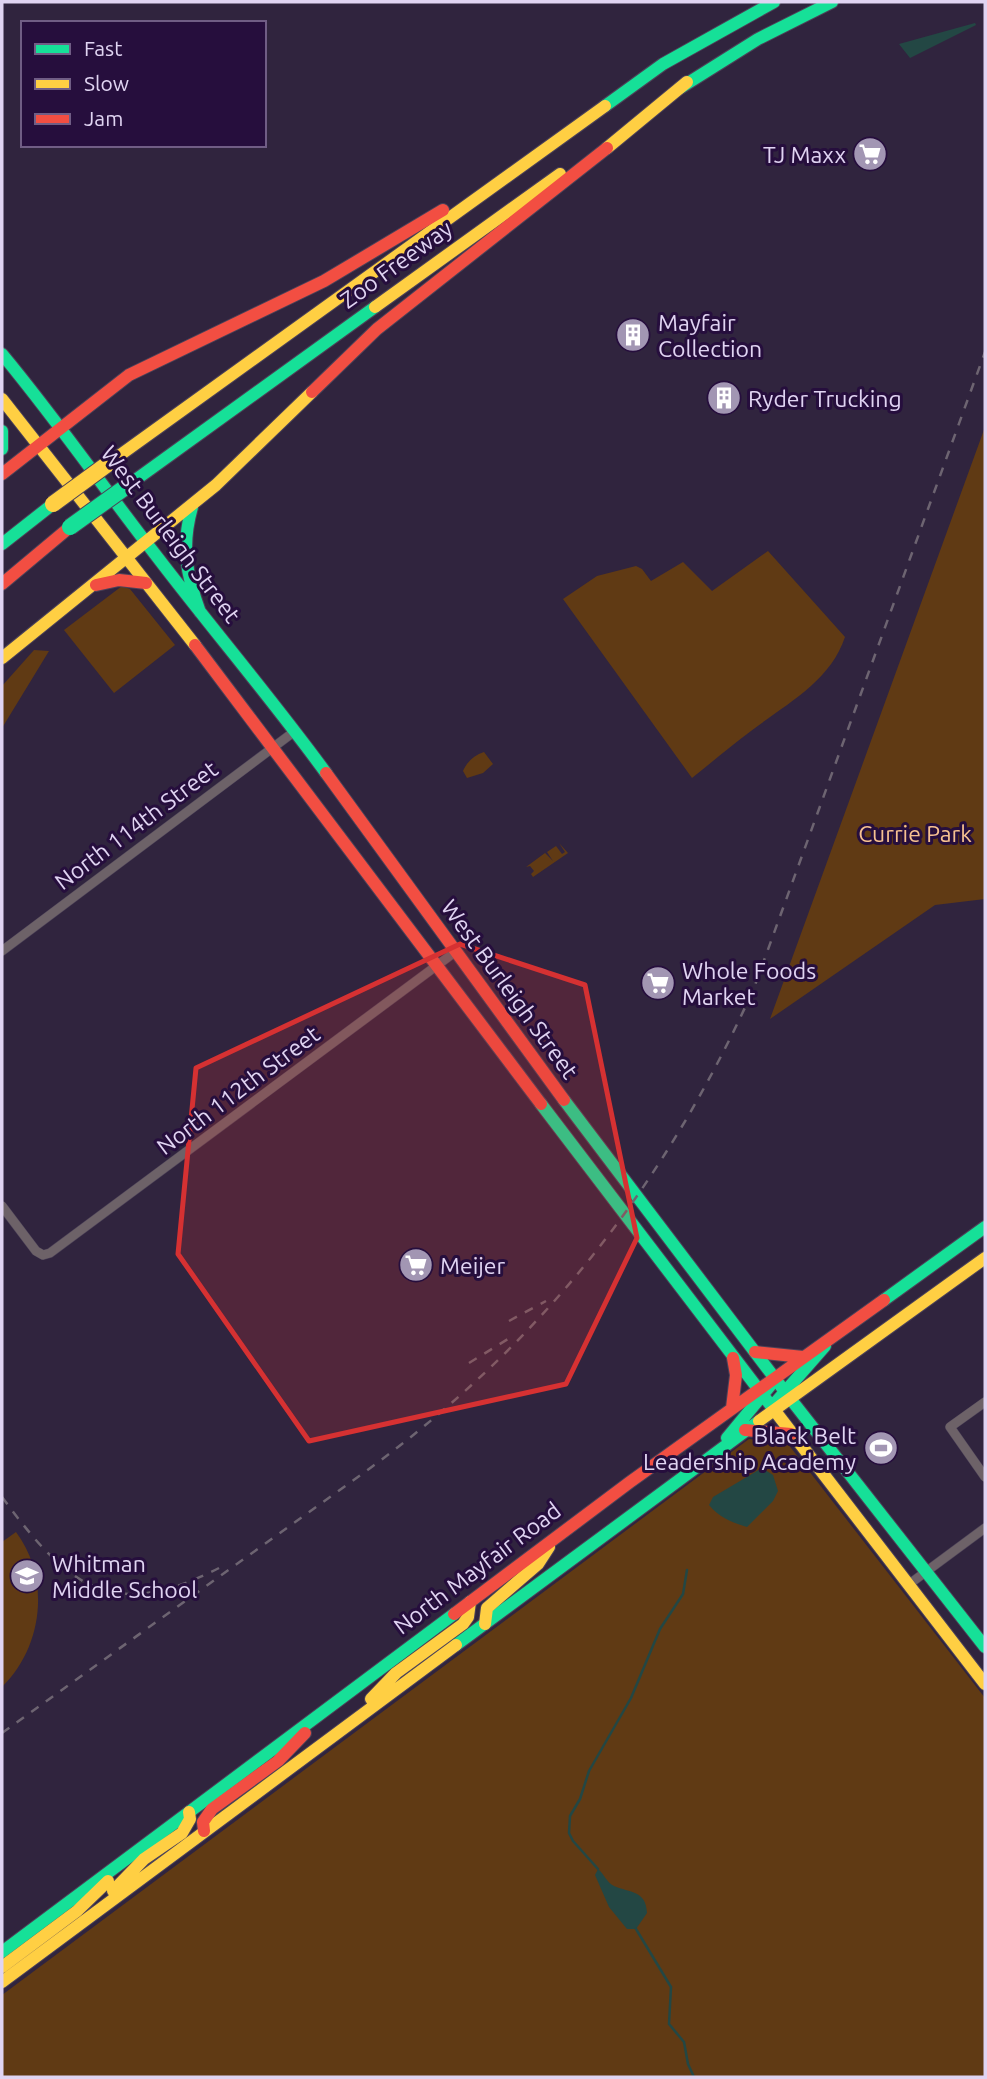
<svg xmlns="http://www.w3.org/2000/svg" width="987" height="2079" font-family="Ubuntu,sans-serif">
	<rect width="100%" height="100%" fill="#30243e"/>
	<path fill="#603a14" d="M 985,427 L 985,899 L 935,905 L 770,1019 Z
		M 768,551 L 845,637 C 830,682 786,704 751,731 C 731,746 712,762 692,778 L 563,599 L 597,576 L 636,566 L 642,569 L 651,581 L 683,562 L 712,591 Z
		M 122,586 L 130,589 L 175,645 L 114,693 L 64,630 Z
		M 34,650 L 49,651 L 2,728 L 2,686 Z
		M 484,752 L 493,764 L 483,773 L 467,778 L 463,771 C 467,762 474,755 484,752 Z
		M 559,843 L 568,853 L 533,877 L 531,874 L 534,871 L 530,866 L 526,867 L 545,853 L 553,861 L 547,852 L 556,846 L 562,854 L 565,852 Z
		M 749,1439 L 788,1444 L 985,1698 L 985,2077 L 2,2077 L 2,1995 Z
		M 16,1532 C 51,1579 43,1647 2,1687 L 2,1542 Z"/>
	<path fill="#234744" d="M 975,23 L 976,25 L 910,58 L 899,44 Z
		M 762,1468 L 773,1475 L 778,1491 L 773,1501 L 747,1527 C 731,1522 720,1518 709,1505 L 713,1497 Z
		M 598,1869 C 604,1874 607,1883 614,1886 C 630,1893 646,1890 647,1913 L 636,1929 L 627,1929 L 609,1907 L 595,1875 Z"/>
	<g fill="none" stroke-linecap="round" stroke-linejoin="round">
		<path stroke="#234744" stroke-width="2.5" d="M 598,1869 L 573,1841 L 569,1833 L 570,1816 L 580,1799 L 589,1771 L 631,1698 L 660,1629 L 683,1594 L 687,1570
			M 636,1929 L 671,1987 L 669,2024 L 684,2042 L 688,2064 L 694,2077"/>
		<g stroke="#4c4258" stroke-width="10">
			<path id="street" d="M 2,951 L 295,731
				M 2,1206 L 36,1251 L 43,1255 L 50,1253 L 455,952
				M 985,1402 L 950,1427 L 985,1477
				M 908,1585 L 985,1528"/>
		</g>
		<g stroke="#4c4258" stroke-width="14">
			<path id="fast" d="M 680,88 L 758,39 L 832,2
				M 605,106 L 663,64 L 774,2
				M 2,354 C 57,420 105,490 158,558 C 213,630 272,699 326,773
				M 2,431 L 2,449
				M 127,486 L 375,307
				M 192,507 C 181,546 186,574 200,612
				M 2,544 L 53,504
				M 564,1100 L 789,1397 L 985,1647
				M 541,1104 L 775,1411
				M 884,1300 L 985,1227
				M 776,1402 L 825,1346
				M 727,1438 L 770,1386
				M 456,1645 L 759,1421
				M 2,1952 L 454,1614"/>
		</g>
		<g stroke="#4c4258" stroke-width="14">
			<path id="slow" d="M 607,148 L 687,82
				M 375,307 L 560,174
				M 2,399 L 195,645
				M 109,463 L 605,106
				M 2,658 L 216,485 L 312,392
				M 775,1411 L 985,1684
				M 759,1421 L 985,1258
				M 485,1624 L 487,1608 L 538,1564 L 549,1547
				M 371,1699 L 396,1673 L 463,1624 L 468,1617 L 470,1602
				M 113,1891 L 144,1859 L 182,1833 L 190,1819 L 189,1812
				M 2,1967 L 77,1911 L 108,1881
				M 2,1982 L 456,1645"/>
		</g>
		<g stroke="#4c4258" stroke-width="14">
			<path id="jam" d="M 312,392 L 377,329 L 607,148
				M 2,474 L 129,375 L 324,281 L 443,210
				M 2,584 L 70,527
				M 96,585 L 119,580 L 146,583
				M 195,645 L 541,1104
				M 326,773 L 564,1100
				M 755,1352 L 803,1357
				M 732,1408 L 736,1375 L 733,1358
				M 745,1430 L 791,1434
				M 454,1614 L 630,1482 L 884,1300
				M 204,1831 L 203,1822 L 212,1809 L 278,1761 L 305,1733"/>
		</g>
		<use href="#street" stroke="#6d6268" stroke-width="9"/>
		<use href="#fast" stroke="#16e098" stroke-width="12"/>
		<use href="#slow" stroke="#ffcf43" stroke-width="12"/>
		<use href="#jam" stroke="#f24e42" stroke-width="12"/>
		<path stroke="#6d6471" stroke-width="2.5" stroke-dasharray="9 9" stroke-linecap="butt" d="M 509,1321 L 546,1301
			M 469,1363 L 508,1339
			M 2,1497 C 67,1585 110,1624 219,1568
			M 2,1733 L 373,1466 C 545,1339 666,1183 754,988 L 985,352"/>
		<g stroke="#4c4258" stroke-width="18" stroke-linecap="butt">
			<path id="fast-bridge" d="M 70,527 L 127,486"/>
		</g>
		<g stroke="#4c4258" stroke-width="18" stroke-linecap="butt">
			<path id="slow-bridge" d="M 53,504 L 109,463"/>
		</g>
		<use href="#fast-bridge" stroke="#16e098" stroke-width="16"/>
		<use href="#slow-bridge" stroke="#ffcf43" stroke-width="16"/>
	</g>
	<path fill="#d63132" fill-opacity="0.2" stroke="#d63132" stroke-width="5" stroke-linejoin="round" d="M 460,944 L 585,985 L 637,1238 L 566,1384 L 309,1441 L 178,1254 L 196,1068 Z"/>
	<defs>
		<g id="supermarket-disc" transform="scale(1.75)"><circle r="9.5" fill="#a296b3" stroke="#260e3d"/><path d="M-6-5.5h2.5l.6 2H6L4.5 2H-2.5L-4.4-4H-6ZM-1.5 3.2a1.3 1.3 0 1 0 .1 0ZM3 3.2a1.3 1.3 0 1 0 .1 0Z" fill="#fff"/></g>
		<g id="building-disc" transform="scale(1.75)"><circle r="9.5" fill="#a296b3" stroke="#260e3d"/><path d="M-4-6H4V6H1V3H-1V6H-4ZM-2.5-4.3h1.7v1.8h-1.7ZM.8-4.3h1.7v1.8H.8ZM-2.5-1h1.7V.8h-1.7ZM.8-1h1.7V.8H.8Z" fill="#fff"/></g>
		<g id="stadium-disc" transform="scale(1.75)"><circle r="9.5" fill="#a296b3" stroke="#260e3d"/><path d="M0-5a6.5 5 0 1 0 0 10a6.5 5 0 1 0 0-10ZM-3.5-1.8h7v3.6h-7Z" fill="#fff"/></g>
		<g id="school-disc" transform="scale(1.75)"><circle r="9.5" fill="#a296b3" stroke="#260e3d"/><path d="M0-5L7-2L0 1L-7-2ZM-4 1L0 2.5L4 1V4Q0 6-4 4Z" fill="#fff"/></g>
	</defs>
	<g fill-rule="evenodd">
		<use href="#supermarket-disc" x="870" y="154"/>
		<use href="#building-disc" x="633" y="335"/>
		<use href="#building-disc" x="724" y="398"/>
		<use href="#supermarket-disc" x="658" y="983"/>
		<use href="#supermarket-disc" x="416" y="1265"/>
		<use href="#stadium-disc" x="881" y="1448"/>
		<use href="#school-disc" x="27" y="1576"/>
	</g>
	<g text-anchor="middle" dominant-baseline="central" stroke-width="6" stroke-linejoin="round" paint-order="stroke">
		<g font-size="23" fill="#e0d4f2" stroke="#260e3d" text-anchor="start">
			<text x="846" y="154" text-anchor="end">TJ Maxx</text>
			<text x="658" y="322">Mayfair<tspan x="658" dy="26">Collection</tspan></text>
			<text x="748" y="398">Ryder Trucking</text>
			<text x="682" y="970">Whole Foods<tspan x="682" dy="26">Market</tspan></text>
			<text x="440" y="1265">Meijer</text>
			<text x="856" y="1435" text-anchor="end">Black Belt<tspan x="856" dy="26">Leadership Academy</tspan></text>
			<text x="52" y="1563">Whitman<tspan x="52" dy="26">Middle School</tspan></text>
		</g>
		<g font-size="23" fill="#e0d4f2" stroke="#260e3d">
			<text transform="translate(396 264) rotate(-36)">Zoo Freeway</text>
			<text transform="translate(171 534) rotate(53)">West Burleigh Street</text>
			<text transform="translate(136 825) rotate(-37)">North 114th Street</text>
			<text transform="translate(510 989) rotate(54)">West Burleigh Street</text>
			<text transform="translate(238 1090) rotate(-37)">North 112th Street</text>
			<text transform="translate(477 1568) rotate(-37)">North Mayfair Road</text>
		</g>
		<g font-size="23" fill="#f6c191" stroke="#260e3d">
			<text x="915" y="833">Currie Park</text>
		</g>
	</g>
	<rect width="987" height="2079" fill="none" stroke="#e0d4f2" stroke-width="7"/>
	<rect x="21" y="21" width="245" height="126" fill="#260e3d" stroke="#705d85" stroke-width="2"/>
	<rect x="35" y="44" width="35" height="10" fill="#16e098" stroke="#705d85" stroke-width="2"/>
	<text x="84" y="56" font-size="21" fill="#e0d4f2">Fast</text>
	<rect x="35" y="79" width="35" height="10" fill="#ffcf43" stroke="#705d85" stroke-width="2"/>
	<text x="84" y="91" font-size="21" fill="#e0d4f2">Slow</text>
	<rect x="35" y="114" width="35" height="10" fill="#f24e42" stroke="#705d85" stroke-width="2"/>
	<text x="84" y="126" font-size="21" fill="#e0d4f2">Jam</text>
</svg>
